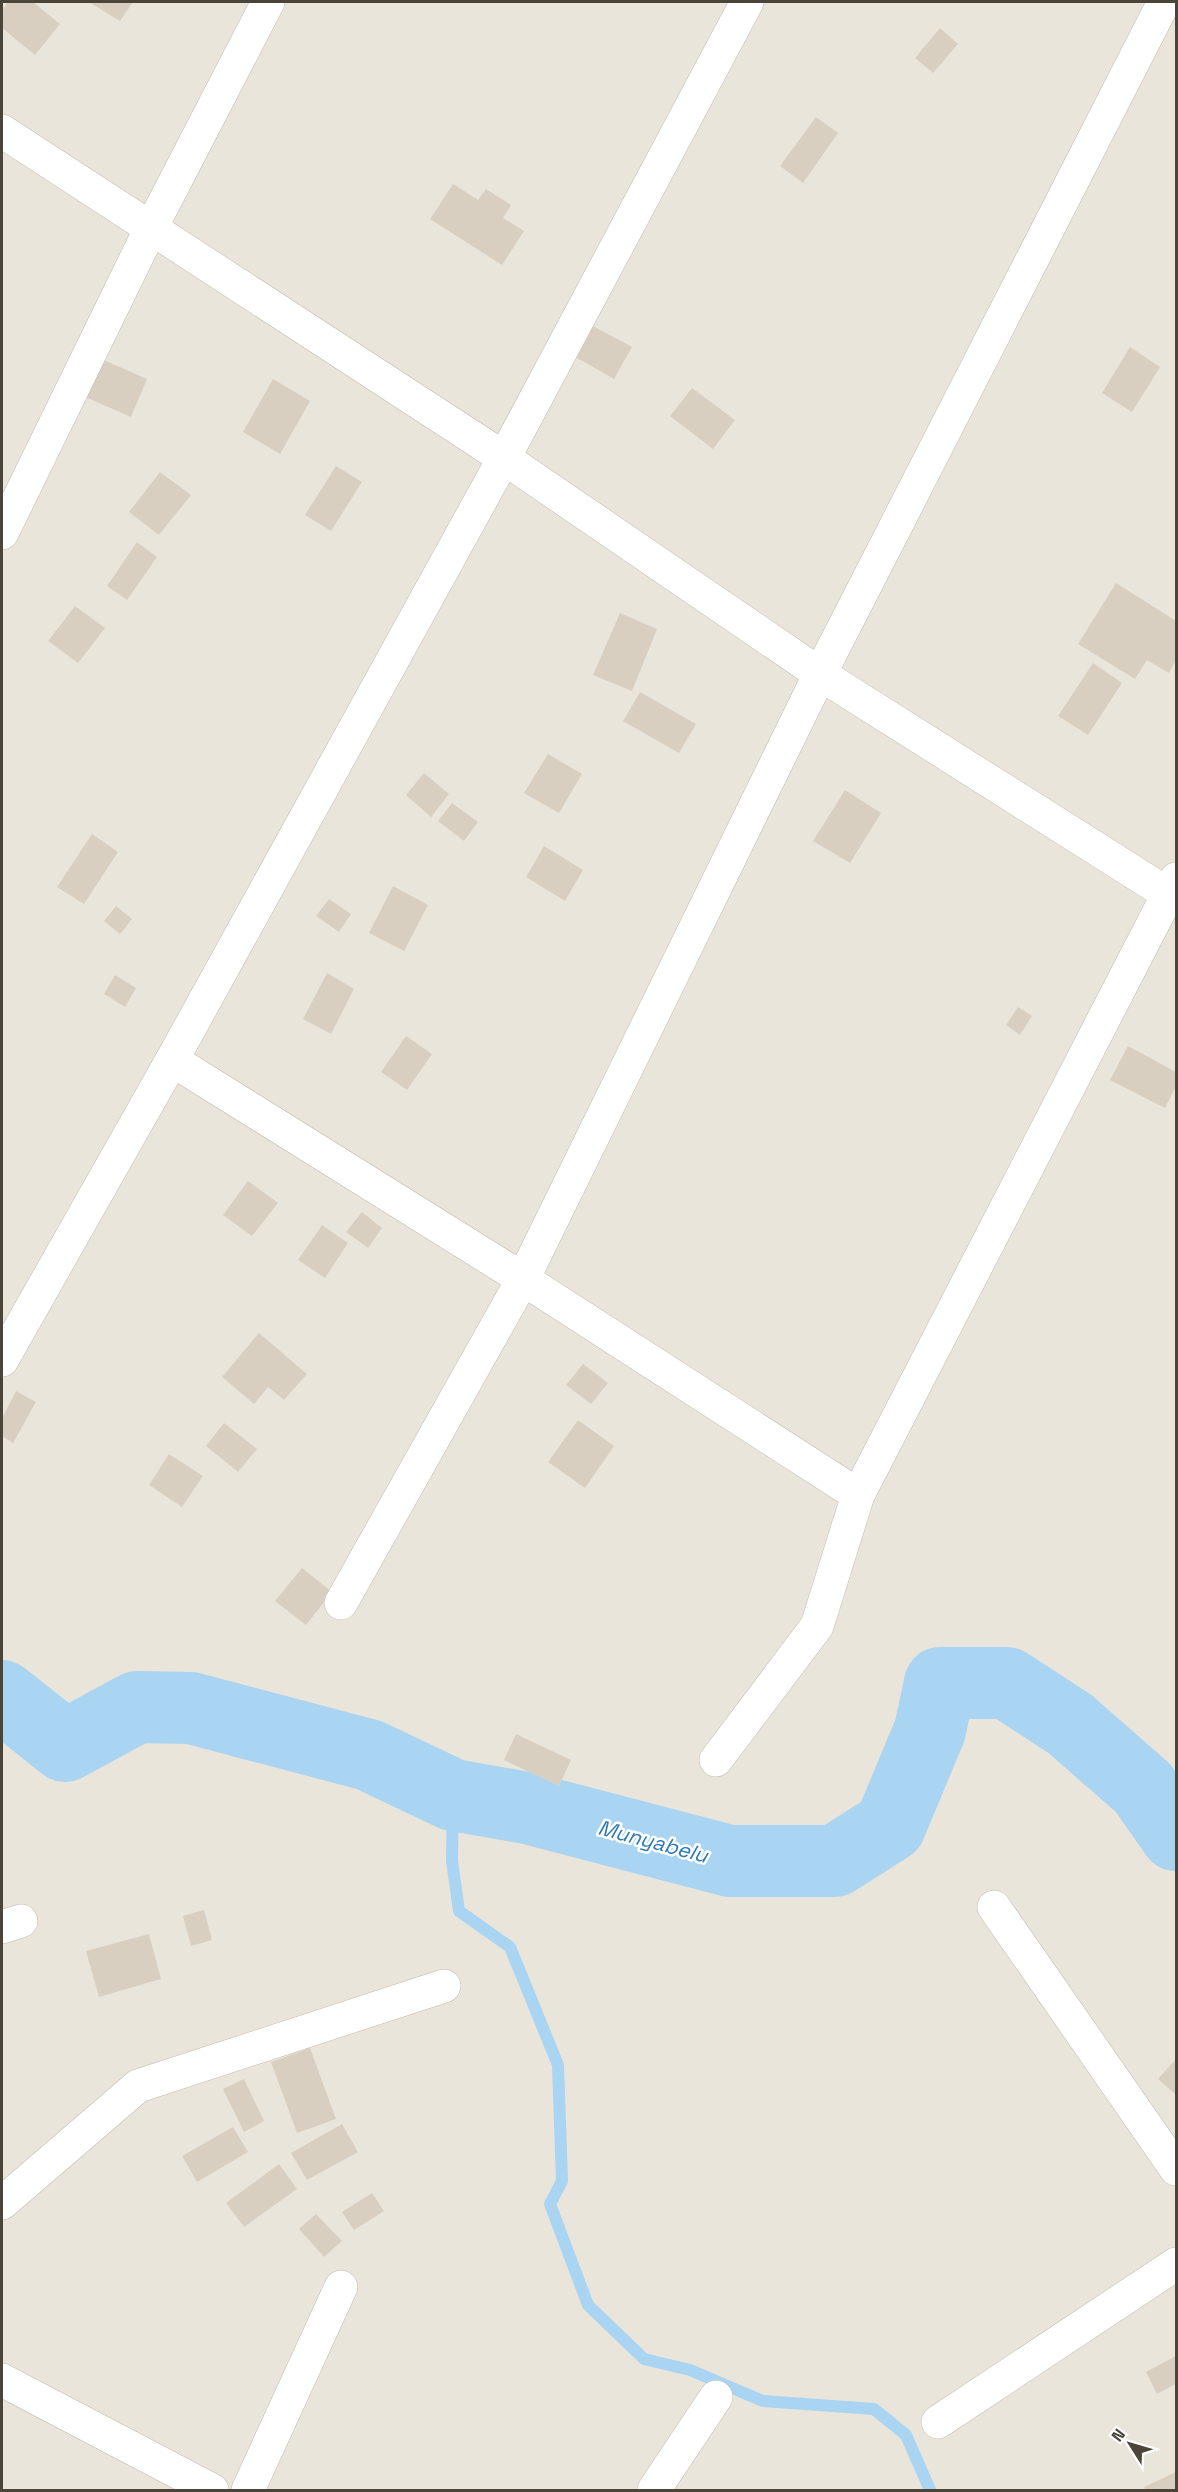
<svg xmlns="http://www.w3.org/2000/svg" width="1178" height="2492" font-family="'Space Grotesk',sans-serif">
	<rect width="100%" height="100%" fill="#f6f3ec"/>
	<path fill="#eae5da" d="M 2,2 L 1176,2 L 1176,2490 L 2,2490 Z"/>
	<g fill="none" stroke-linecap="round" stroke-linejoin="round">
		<path stroke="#a9d4f2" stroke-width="12" d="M 453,1795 L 452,1861 L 459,1911 L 510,1947 L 558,2065 L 562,2181 L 550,2204 L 588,2305 L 644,2359 L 690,2370 L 763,2401 L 874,2409 L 906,2435 L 930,2490"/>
		<path stroke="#a9d4f2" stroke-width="72" d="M 2,1696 L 65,1746 L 137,1707 L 191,1708 L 369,1755 L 453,1795 L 527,1808 L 730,1861 L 835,1861 L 890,1826 L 930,1730 L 940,1683 L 1007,1683 L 1070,1724 L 1143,1788 L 1176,1835"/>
	</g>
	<path fill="#d8cfc1" d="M 8,2 L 33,2 L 60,24 L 35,55 L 2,28 L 2,10 Z
		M 89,2 L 133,2 L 120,21 Z
		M 940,28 L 958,44 L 933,73 L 915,58 Z
		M 816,117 L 838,133 L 803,183 L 780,166 Z
		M 453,184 L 478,200 L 486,189 L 511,205 L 503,218 L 524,231 L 502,265 L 430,219 Z
		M 582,320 L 632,347 L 614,379 L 565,351 Z
		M 1130,347 L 1160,367 L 1132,412 L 1102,393 Z
		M 90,354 L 147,379 L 131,417 L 74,392 Z
		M 273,379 L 310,401 L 280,454 L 243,432 Z
		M 692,388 L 735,420 L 713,449 L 670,416 Z
		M 336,466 L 362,482 L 331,531 L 305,515 Z
		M 160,472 L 191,495 L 159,535 L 129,512 Z
		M 137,542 L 157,557 L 127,600 L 107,586 Z
		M 1116,583 L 1176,621 L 1176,660 L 1169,673 L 1147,660 L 1135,679 L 1078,644 Z
		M 75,606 L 105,628 L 78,663 L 48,641 Z
		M 620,613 L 657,629 L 632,691 L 593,675 Z
		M 1093,663 L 1122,683 L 1088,735 L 1058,716 Z
		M 640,692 L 696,724 L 679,753 L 623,721 Z
		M 548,754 L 582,774 L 559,813 L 524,793 Z
		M 424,773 L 449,794 L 431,817 L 406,795 Z
		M 845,790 L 881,813 L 850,863 L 813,841 Z
		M 452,803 L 478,822 L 464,841 L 438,821 Z
		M 92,834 L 118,852 L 84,904 L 57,887 Z
		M 544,846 L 583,870 L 565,901 L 526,877 Z
		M 393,886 L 428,905 L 404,951 L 369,933 Z
		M 329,899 L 351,914 L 339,932 L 316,916 Z
		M 116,906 L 132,919 L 120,934 L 104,921 Z
		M 327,973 L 354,989 L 331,1034 L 303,1019 Z
		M 115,975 L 136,988 L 125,1007 L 104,994 Z
		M 1018,1007 L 1032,1016 L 1020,1035 L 1006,1025 Z
		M 406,1036 L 432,1054 L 407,1090 L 381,1072 Z
		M 1128,1046 L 1176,1072 L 1176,1086 L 1165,1108 L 1110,1080 Z
		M 248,1181 L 278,1203 L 252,1236 L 223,1215 Z
		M 362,1212 L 382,1228 L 368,1248 L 346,1232 Z
		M 322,1225 L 348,1243 L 325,1278 L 298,1260 Z
		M 259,1333 L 307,1374 L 284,1400 L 268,1387 L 254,1404 L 222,1377 Z
		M 583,1364 L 608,1383 L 591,1404 L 566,1385 Z
		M 16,1391 L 36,1402 L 13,1443 L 2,1436 L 2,1418 Z
		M 578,1420 L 614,1446 L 585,1488 L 548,1462 Z
		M 224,1423 L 257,1449 L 238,1472 L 206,1446 Z
		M 169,1454 L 203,1476 L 182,1507 L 149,1485 Z
		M 302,1568 L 332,1592 L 306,1625 L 275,1601 Z
		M 516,1734 L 571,1760 L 559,1786 L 504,1760 Z
		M 204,1910 L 212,1940 L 191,1946 L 183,1916 Z
		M 149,1934 L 161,1979 L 99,1997 L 86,1951 Z
		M 310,2048 L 336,2119 L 297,2133 L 271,2062 Z
		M 1176,2059 L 1176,2095 L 1158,2079 Z
		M 244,2079 L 264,2121 L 244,2132 L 223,2089 Z
		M 342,2124 L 358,2152 L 307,2180 L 291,2153 Z
		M 233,2127 L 248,2152 L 197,2182 L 182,2156 Z
		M 279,2164 L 297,2189 L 244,2227 L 226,2203 Z
		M 372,2193 L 384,2211 L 354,2230 L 342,2212 Z
		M 316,2214 L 342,2241 L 324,2257 L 299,2229 Z
		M 1176,2356 L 1176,2384 L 1157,2394 L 1146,2372 Z
		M 1176,2472 L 1176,2490 L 1146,2490 L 1144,2487 Z"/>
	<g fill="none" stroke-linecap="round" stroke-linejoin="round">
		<g stroke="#c2bbae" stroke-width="34">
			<path id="minor" d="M 2,131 L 504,458 L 820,674 L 1176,899
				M 2,533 L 151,228 L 268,2
				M 172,1060 L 523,1279 L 858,1495
				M 2,1360 L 172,1060 L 504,458 L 747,2
				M 341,1603 L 523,1279 L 820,674 L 1164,2
				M 716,1760 L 817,1626 L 858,1495 L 1176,879
				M 994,1907 L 1176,2169
				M 2,1927 L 21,1921
				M 2,2203 L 138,2086 L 444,1986
				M 2,2380 L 212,2490
				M 938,2422 L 1176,2264
				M 248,2490 L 341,2287
				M 654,2490 L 716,2397"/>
		</g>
		<use href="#minor" stroke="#fff" stroke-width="33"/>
	</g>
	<g text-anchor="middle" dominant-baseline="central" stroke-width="5" stroke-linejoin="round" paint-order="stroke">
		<g font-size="21" font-style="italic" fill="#2e7ab2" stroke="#fff">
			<text transform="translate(653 1841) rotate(15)">Munyabelu</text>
		</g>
	</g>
	<rect width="1178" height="2492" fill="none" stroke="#4b4439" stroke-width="6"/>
	<g transform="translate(1130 2444) rotate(307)" stroke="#ffffff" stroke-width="4.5" paint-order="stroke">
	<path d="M0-4.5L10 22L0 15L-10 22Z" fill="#4b4439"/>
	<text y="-9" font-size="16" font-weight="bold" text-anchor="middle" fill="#4b4439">N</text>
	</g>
</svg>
